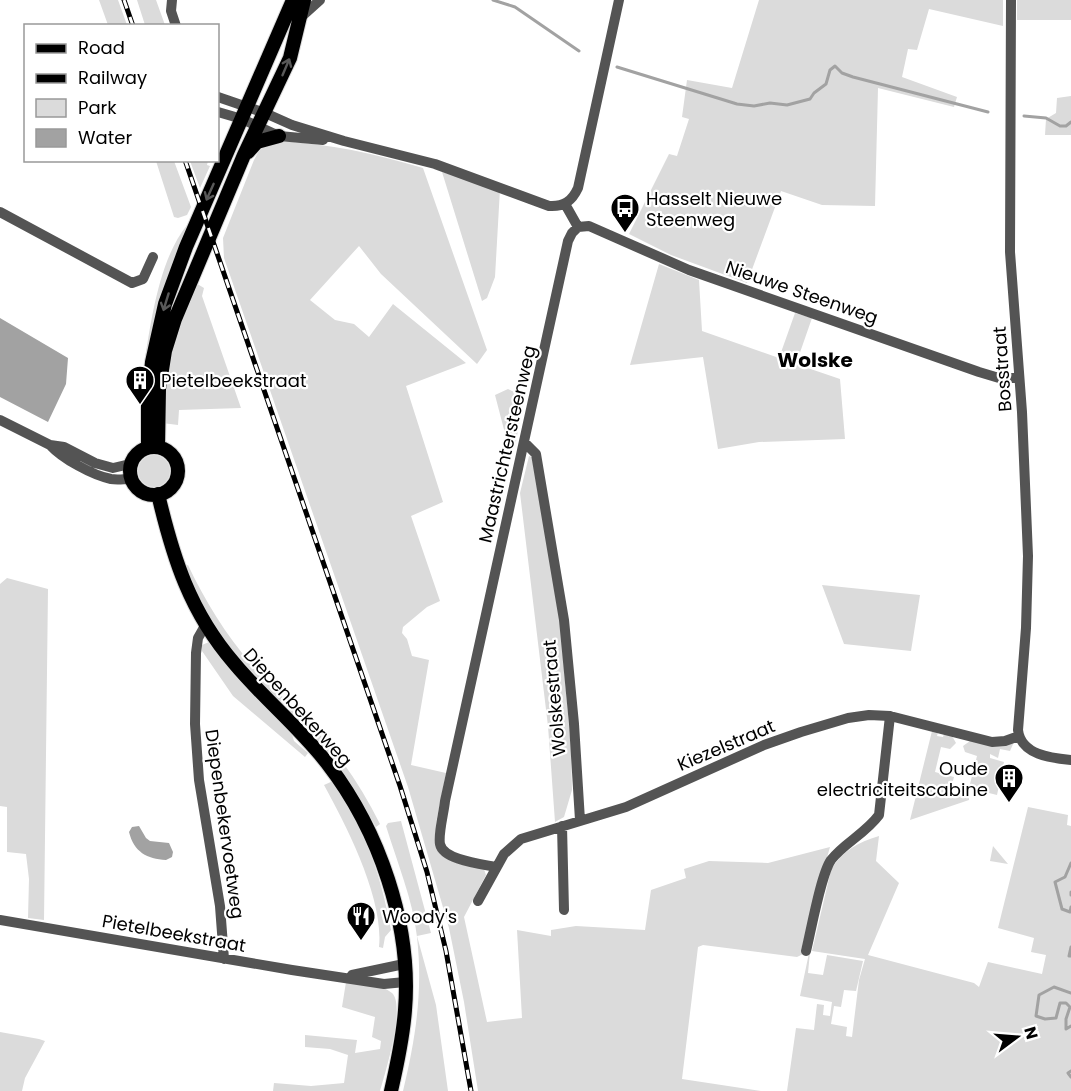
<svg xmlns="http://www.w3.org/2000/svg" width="1071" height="1091" font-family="Poppins,sans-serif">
	<rect width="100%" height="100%" fill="#fff"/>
	<path fill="#dbdbdb" d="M 99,0 L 118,0 L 127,25 L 108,25 Z
		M 137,0 L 156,0 L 165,25 L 145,25 Z
		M 759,0 L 1003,0 L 1003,26 L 929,9 L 917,50 L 908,49 L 902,77 L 957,97 L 954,107 L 878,88 L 875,206 L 822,205 L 781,191 L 747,283 L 671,255 L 629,234 L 669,154 L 677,156 L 689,119 L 682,117 L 687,80 L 732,88 Z
		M 1017,0 L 1071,0 L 1071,20 L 1017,20 Z
		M 1071,96 L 1071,135 L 1045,135 L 1046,119 L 1056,113 L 1057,98 Z
		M 279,141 C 331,144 373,153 423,168 L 487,350 L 477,364 L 381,274 L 359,246 L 310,300 L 335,320 L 354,324 L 369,337 L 393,304 L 466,363 L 406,386 L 443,502 L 411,516 L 440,601 L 427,607 L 403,627 L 402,633 L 407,639 L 412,656 L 429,660 L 411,765 L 446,773 L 436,823 L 436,846 L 484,869 L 486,875 L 464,917 L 487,1022 L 522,1018 L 517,930 L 551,936 L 551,930 L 576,926 L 645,930 L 651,890 L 686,878 L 684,869 L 709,861 L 768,863 L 830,847 L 801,950 L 803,954 L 797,957 L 703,945 L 698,947 L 682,1079 L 761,1091 L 478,1091 L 464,1002 L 449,928 L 408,787 L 224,258 L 223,238 L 254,160 L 262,145 Z
		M 156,161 L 174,161 L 191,207 L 187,215 L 178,218 L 174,217 Z
		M 190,161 L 208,161 L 207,165 L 210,166 L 200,188 Z
		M 442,172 L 500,189 L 495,277 L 487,298 L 482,301 Z
		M 188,224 L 189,233 L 147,362 L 144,365 C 151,322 159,258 188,224 Z
		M 659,264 L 699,280 L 702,331 L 779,358 L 795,313 L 812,318 L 796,364 L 840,379 L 845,439 L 759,442 L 718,449 L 703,357 L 630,365 Z
		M 194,282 L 204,288 L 202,296 L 241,408 L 179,410 L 178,425 L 162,423 L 163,398 L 170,357 Z
		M 508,389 L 524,397 L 515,447 L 513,449 L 508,445 L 495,395 Z
		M138 471a16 16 0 1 1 32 0a16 16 0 1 1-32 0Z
		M 529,456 L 532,457 L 560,621 L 571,749 L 572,790 L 564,817 L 555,822 L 548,726 L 520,493 Z
		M 188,565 C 205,601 226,635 252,665 C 271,687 293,706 313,727 C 341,756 362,788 380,824 L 376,827 L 354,789 L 337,766 L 225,642 L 204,611 L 183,567 Z
		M 7,578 L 48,589 L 44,920 L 28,918 L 29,879 L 26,854 L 7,852 L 7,807 L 0,806 L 0,584 Z
		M 822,585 L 920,595 L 911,651 L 844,644 Z
		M 209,642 L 291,731 L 294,741 L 308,753 L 305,757 L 233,696 L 202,651 L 202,645 Z
		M 932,731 L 938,732 L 937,736 L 943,737 L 944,734 L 952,736 L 956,743 L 950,749 L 941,747 L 935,772 L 954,777 L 950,792 L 969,796 L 969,800 L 910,820 Z
		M 970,741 L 1014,742 L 1010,751 L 1000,749 L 998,758 L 990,754 L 990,758 L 1004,762 L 997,795 L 969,788 L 977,756 L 965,752 L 963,746 Z
		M 333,781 C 365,832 380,870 391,930 L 385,937 L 383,948 L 379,947 C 384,899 347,827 324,785 Z
		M 1028,807 L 1068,815 L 1067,825 L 1071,826 L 1071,1091 L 787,1091 L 796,1028 L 814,1030 L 817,1004 L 824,1005 L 823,1015 L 830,1016 L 832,1002 L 800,996 L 809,953 L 810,952 L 808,973 L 823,975 L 827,955 L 863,961 L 856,991 L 844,990 L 841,1007 L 834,1006 L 831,1024 L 847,1027 L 846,1036 L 852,1037 L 859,980 L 865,959 L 812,951 L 831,870 C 842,851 858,842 879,836 L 876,861 L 899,883 L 868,955 L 974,983 L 979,987 L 988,962 L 1042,974 L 1046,955 L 1031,952 L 1034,938 L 998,928 Z
		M 401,821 L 431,933 L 417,936 L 436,1005 L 448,1091 L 403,1091 C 416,1037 423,990 417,937 C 413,900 397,862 386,826 L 388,823 Z
		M 993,846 L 1008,864 L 990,861 Z
		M 346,982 C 359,984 382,984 392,993 C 406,1006 385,1074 380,1091 L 273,1091 L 274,1083 L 311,1086 L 344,1083 L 348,1055 L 330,1049 L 305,1047 L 305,1035 L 357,1040 L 355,1053 L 380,1049 L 381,1041 L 372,1037 L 375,1017 L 342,1007 Z
		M 0,1032 L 39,1039 L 45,1041 L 25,1078 L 22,1091 L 0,1091 Z"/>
	<path fill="#a2a2a2" d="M 0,318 L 68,358 L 66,384 L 48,422 L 0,397 Z
		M 139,826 L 146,838 L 150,841 L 169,843 L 173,852 L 172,857 L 166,860 C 147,859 134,852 129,832 L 132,827 Z"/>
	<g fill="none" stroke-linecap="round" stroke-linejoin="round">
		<path stroke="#a2a2a2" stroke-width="3" d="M 493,0 L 515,7 L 579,51
			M 617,67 L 737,104 L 754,106 L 770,103 L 787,105 L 810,99 L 814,93 L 826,84 L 830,70 L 835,66 L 842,73 L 853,77 L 988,112
			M 1024,116 L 1046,118 L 1060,126 L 1066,126 L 1071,122
			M 1071,863 L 1065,877 L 1055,882 L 1062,909 L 1070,912 L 1071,907
			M 1071,892 L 1071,895
			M 1071,947 L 1069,956 L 1071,956
			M 1071,993 L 1054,987 L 1039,995 L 1036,1016 L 1045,1019 L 1056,1018 L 1060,1003 L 1066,1003 L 1070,1007 L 1066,1019 L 1066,1029 L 1071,1026
			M 1071,1071 L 1068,1073 L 1071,1077"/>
		<g stroke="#dbdbdb" stroke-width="16">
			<path id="major" d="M 248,152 L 257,142 L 279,136
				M130 471a24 24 0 1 1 48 0a24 24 0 1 1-48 0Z
				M 148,447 L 148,401 L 152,362 L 165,304 L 186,247 L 293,0
				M 158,447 L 159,389 L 165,351 L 175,319 L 244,155 L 290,58 L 304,0
				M 158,494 C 173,558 190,612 234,663 C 263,698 299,727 327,763 C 379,830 412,925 405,1010 C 403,1037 397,1065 391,1091"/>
		</g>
		<path stroke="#545454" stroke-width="10" d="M 172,0 L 171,11 L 176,26
			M 1011,0 L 1010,252 L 1022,412 L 1028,556 L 1026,628 L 1018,730 C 1021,755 1051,758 1071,760
			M 300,18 L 320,0
			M 218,97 L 265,113 L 292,125 L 344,141 L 435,164 L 549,206 C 564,207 572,201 578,188 L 619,0
			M 218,112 L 242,119 L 279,136 L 323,140
			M 565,204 L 578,227
			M 0,212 L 132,283 L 143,279 L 153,257
			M 578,227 L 589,226 L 689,270 L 979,372 L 999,378 L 1019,378
			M 0,420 L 50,445 L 64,447 L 95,463 L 113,468 L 130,464
			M 524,442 L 536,454 L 564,620 L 574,724 L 580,820
			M 50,445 C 63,459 92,475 111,479 C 117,480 124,479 131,479
			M 206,624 L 198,638 L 196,653 L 195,724 L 199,780 L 220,906 L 224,959
			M 562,826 L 564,910
			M 496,867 C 481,864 443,860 440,844 C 438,834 444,812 445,801 L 568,241 L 572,233 L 578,227
			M 478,901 L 504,854 L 521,839 L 626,807 L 764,745 L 801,732 L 848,718 L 869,715 L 890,716 L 992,742 L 1005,741 L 1019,736
			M 0,920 L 292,970 L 384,984 L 405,982
			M 806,951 C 811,931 821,874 831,860 C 844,843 865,834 879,815 L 890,716
			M 352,975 L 404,964"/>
		<use href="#major" stroke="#000" stroke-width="14"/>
		<g stroke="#000" stroke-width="5">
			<path id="rail" d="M 124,0 L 133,26
				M 185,160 L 400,786 L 427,872 L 446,951 L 471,1091"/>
		</g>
		<use href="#rail" stroke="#fff" stroke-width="3" stroke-dasharray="9" stroke-linecap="butt"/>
	</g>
	<defs><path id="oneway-shaft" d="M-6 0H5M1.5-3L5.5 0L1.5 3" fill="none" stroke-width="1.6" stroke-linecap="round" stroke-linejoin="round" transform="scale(1.5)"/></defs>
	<g stroke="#595959">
		<use href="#oneway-shaft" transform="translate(286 67) rotate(-67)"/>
		<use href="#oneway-shaft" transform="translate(210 192) rotate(114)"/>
		<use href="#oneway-shaft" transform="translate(166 302) rotate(107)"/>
	</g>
	<defs>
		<g id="bus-pin" transform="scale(1.5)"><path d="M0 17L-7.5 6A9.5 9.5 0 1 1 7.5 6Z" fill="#000" stroke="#fff"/><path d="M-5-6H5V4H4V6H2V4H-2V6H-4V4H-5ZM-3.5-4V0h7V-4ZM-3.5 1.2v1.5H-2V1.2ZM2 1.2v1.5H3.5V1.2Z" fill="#fff"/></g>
		<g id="building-pin" transform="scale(1.5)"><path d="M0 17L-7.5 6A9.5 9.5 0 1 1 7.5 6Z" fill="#000" stroke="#fff"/><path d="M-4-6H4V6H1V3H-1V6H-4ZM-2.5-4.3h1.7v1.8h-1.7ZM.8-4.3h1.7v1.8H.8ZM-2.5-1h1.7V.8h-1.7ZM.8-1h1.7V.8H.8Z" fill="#fff"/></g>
		<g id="restaurant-pin" transform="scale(1.5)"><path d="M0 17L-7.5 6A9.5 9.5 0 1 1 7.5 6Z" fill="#000" stroke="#fff"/><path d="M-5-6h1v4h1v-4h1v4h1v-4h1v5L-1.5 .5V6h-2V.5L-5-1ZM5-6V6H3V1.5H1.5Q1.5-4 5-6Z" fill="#fff"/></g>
	</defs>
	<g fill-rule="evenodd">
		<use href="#bus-pin" x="625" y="208"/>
		<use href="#building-pin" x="140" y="380"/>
		<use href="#building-pin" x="1009" y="778"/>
		<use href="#restaurant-pin" x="361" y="916"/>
	</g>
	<g text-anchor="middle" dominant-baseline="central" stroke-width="4.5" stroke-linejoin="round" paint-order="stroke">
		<g font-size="18" fill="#000" stroke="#fff" text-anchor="start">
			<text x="646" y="198">Hasselt Nieuwe<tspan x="646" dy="21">Steenweg</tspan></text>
			<text x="161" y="380">Pietelbeekstraat</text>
			<text x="988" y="768" text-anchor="end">Oude<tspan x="988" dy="21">electriciteitscabine</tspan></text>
			<text x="382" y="916">Woody's</text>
		</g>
		<g font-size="18" fill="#000" stroke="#fff">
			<text transform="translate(802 292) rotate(19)">Nieuwe Steenweg</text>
			<text transform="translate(1002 369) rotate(-94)">Bosstraat</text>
			<text transform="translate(507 444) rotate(-77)">Maastrichtersteenweg</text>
			<text transform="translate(554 698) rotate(-95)">Wolskestraat</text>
			<text transform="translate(298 707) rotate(48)">Diepenbekerweg</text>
			<text transform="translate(726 745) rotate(-23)">Kiezelstraat</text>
			<text transform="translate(225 824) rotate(82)">Diepenbekervoetweg</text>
			<text transform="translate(174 933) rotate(10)">Pietelbeekstraat</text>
		</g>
		<g font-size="20" font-weight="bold" fill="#000" stroke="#fff">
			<text x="815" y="360">Wolske</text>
		</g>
	</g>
	<rect x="24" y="24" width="195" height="138" fill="#ffffff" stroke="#999999" stroke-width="1.5"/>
	<rect x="36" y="44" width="30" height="9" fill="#000000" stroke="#999999" stroke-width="1.5"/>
	<text x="78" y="54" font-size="18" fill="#000000">Road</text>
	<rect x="36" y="74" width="30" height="9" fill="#000000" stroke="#999999" stroke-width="1.5"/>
	<text x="78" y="84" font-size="18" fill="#000000">Railway</text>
	<rect x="36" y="99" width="30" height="18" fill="#dbdbdb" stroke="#999999" stroke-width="1.5"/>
	<text x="78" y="114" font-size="18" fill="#000000">Park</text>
	<rect x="36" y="129" width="30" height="18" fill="#a2a2a2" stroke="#999999" stroke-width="1.5"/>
	<text x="78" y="144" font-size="18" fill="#000000">Water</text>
	<g transform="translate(1017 1037) rotate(74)" stroke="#ffffff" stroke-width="4.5" paint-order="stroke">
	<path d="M0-4.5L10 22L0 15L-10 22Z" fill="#000000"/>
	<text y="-9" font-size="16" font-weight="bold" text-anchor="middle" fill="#000000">N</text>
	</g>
</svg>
